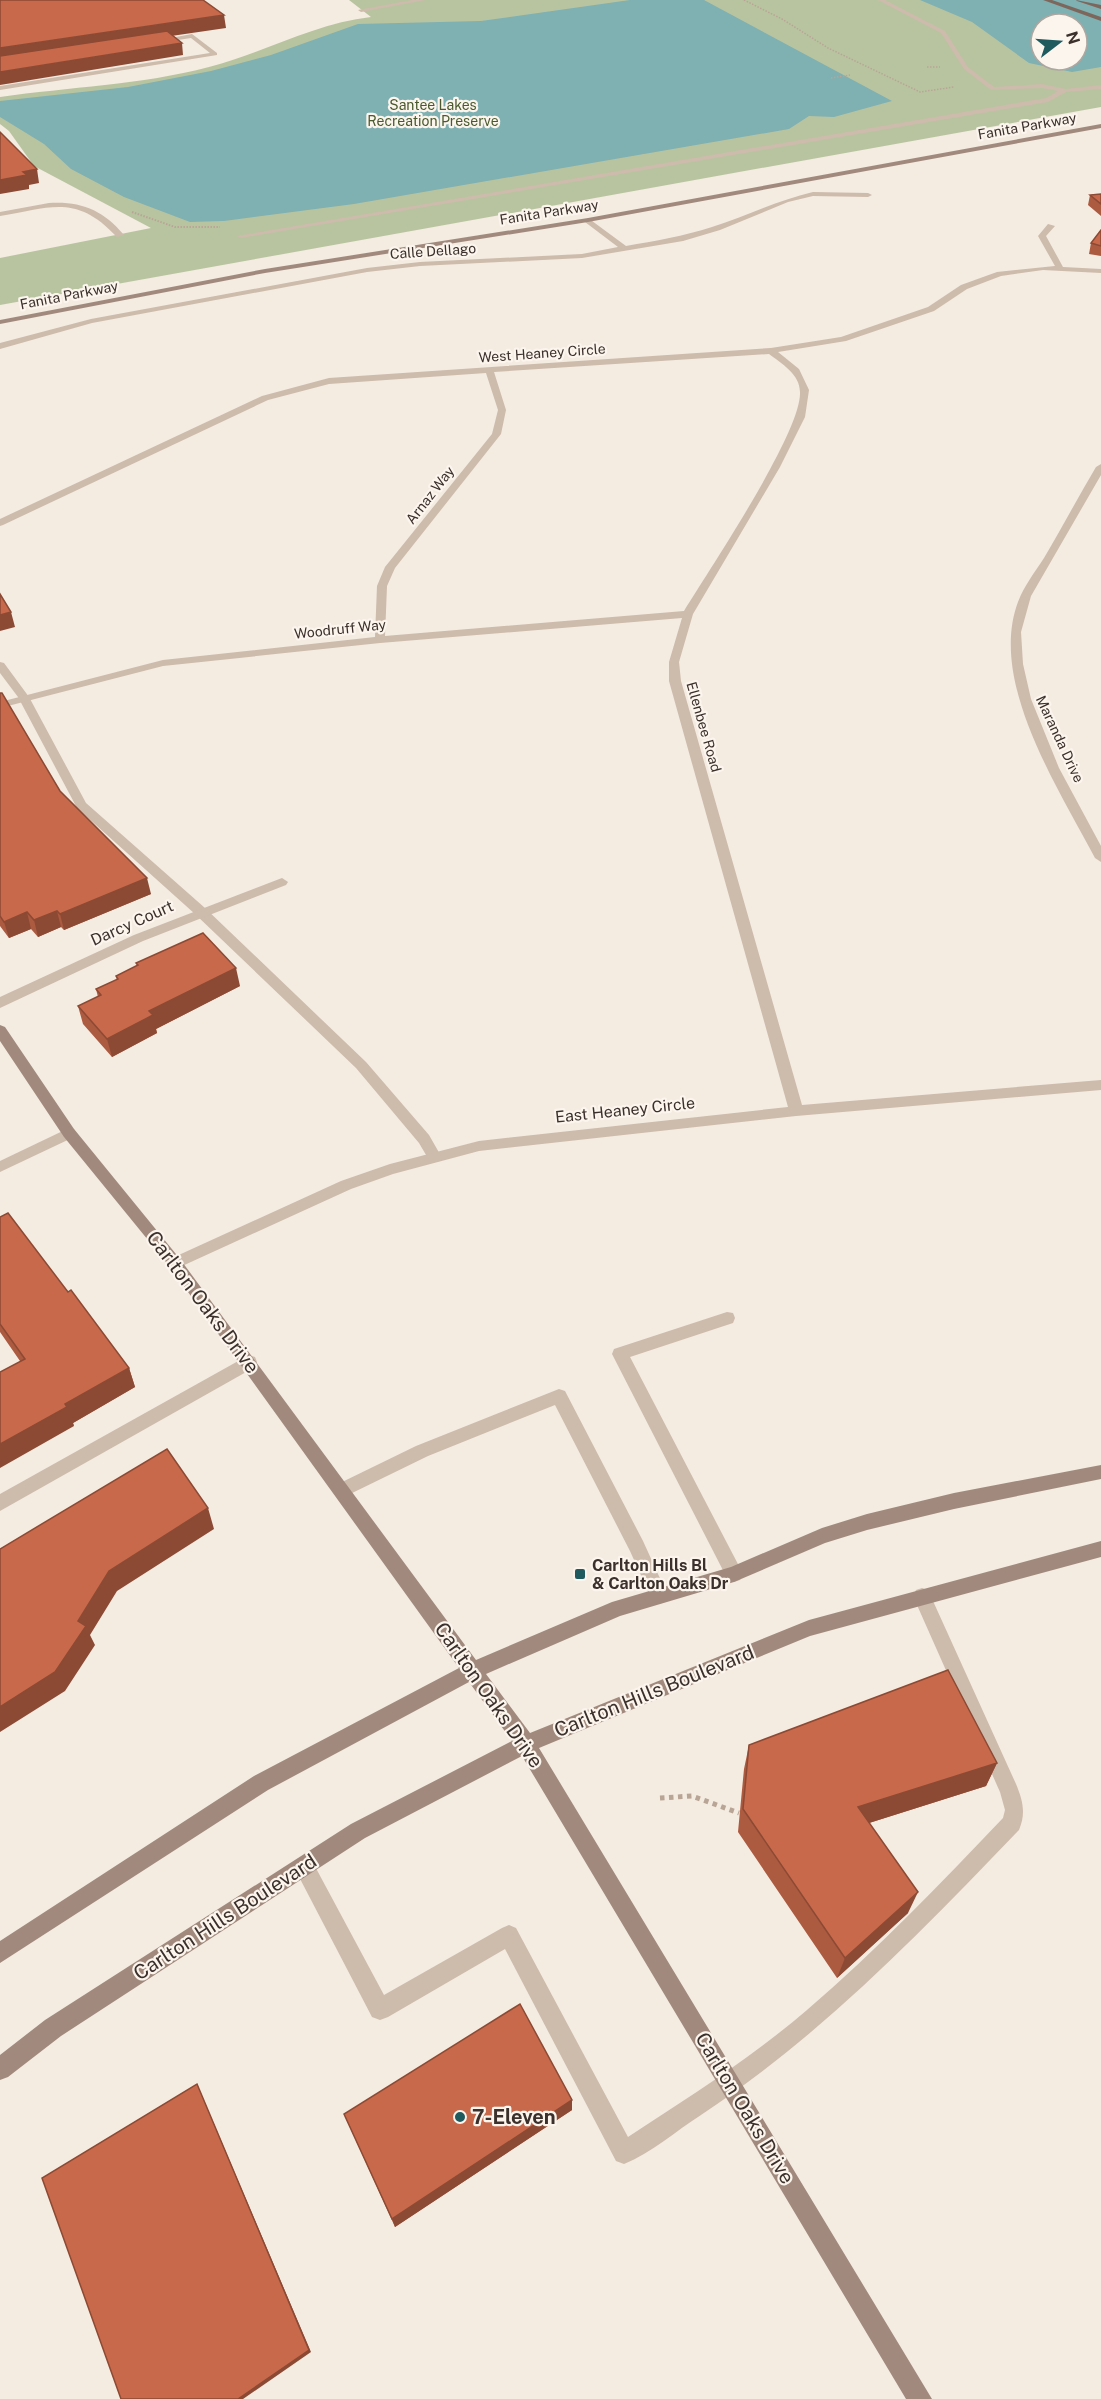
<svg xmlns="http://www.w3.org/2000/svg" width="1101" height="2399" font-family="'Public Sans',sans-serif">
	<rect width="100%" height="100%" fill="#f4ebe1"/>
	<path fill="#b8c4a0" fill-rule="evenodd" d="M 349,0 L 1101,0 L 1101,107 L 0,305 L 0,258 L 151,228 L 34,166 L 9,131 L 0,124 L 0,97 C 69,87 141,85 209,67 C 263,53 316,23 371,17 ZM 1041,24 L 1077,24 L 1077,60 L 1041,60 Z"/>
	<path fill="#7fb0b2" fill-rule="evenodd" d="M 630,0 L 704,0 L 892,101 L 834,117 L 809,116 L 789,129 L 354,204 L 224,221 L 190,222 L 124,197 L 71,169 L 44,144 L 0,117 L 0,101 L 128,87 L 211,71 L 271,55 L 358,24 L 481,21 Z
		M 920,0 L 1101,0 L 1101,67 L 1072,72 L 1029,63 L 972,22 ZM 1041,24 L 1077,24 L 1077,60 L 1041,60 Z"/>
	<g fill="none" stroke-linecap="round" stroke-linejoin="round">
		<path stroke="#b9a596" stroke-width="1.5" stroke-dasharray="1.5 1.5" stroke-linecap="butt" d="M 744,0 L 782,19 L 828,48 L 920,92 L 954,87
			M 927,67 L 940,67
			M 831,78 L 850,75"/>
		<path stroke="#b9a596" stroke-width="2" stroke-dasharray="1.5 1.5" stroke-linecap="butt" d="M 132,212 L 175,227 L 220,227"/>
		<path stroke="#b9a596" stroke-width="5" stroke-dasharray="4.5 4.5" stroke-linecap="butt" d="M 660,1798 L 692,1796 L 739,1813"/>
		<path fill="#cdbbac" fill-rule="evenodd" d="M 192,34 L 217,53 L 217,55 L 0,90 L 0,86 L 210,53 L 191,38 L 158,43 L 155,41 Z
			M 49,203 C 81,201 103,210 124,235 L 117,237 C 77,194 52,207 0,216 L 0,212 Z
			M 0,662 L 4,663 L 29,697 L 86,803 L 205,908 L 366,1062 L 429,1135 L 441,1156 L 439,1160 L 429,1160 L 419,1143 L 356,1068 L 195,914 L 77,808 L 18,697 L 0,673 Z
			M 69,1128 L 74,1129 L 76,1133 L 74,1137 L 0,1172 L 0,1161 Z
			M 727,1312 L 733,1313 L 735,1318 L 733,1323 L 630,1357 L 740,1568 L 743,1574 L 740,1580 L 734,1582 L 728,1580 L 612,1354 L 614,1349 Z
			M 249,1355 L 255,1357 L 257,1362 L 255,1367 L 0,1511 L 0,1494 Z
			M 559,1389 L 565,1391 L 643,1541 L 668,1596 L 665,1602 L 659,1604 L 653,1602 L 630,1551 L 555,1405 L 428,1456 L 348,1495 L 342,1497 L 336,1495 L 333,1490 L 336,1485 L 416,1446 Z
			M 922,1588 L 928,1590 L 1016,1784 C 1023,1801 1026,1813 1019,1830 C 919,1934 822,2035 701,2115 C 676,2131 651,2153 624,2164 L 616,2161 L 505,1949 L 388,2017 L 380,2020 L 372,2017 L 297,1873 L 294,1866 L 297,1859 L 304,1856 L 311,1859 L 384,1995 L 502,1928 L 509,1925 L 516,1928 L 628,2137 C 689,2097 751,2058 807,2010 C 877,1950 940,1884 1003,1818 L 1005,1810 L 1000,1792 L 913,1596 L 916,1590 Z"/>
		<path fill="#cdbbac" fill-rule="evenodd" d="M 412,0 L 426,0 L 361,12 L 358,10 Z
			M 878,0 L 885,0 L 945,31 L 968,67 L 994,87 L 1042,84 L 1066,89 L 1101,85 L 1101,89 L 1066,92 L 1048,102 L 241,238 L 237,236 L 1046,98 L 1058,91 L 1042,88 L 991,90 L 964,69 L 941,33 Z
			M 813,192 L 868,193 L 872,195 L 868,197 L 813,196 L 788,202 L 720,230 L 683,241 L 582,258 L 420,266 L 367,272 L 92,323 L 0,349 L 0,343 L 91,319 L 367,268 L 420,262 L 582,254 L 618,247 L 585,222 L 588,218 L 626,246 C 655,241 684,236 712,227 C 747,216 778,200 813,192 Z
			M 1048,224 L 1055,226 L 1046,236 L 1063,267 L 1101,269 L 1101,273 L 1043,270 L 1001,276 L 967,289 L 934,311 L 846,341 L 778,352 L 799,369 L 809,390 L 805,417 L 780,467 L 693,614 L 679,662 L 681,681 L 802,1105 L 1101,1080 L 1101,1090 L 796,1116 L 479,1151 L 393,1174 L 351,1189 L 180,1267 L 170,1267 L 167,1263 L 170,1259 L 341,1181 L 390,1164 L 479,1141 L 788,1107 L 669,681 L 669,662 L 682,618 L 380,643 L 163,666 L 0,708 L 0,702 L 163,660 L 375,637 L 377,586 L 385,567 L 492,434 L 498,410 L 486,373 L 329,384 L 268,400 L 3,525 L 0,526 L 0,519 L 262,396 L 329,378 L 771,348 L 841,337 L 928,307 L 961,285 L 997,272 L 1055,266 L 1038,236 ZM 769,354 C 781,363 800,374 800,392 C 802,432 709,570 684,611 L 385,636 L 387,586 L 395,568 L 501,434 L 506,410 L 494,372 Z
			M 1101,464 L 1101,475 L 1031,596 L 1021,632 L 1023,664 L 1031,699 L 1059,768 L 1101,846 L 1101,862 L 1095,858 C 1059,789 988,682 1018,602 C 1024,586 1035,572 1044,558 C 1062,528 1078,497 1096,467 Z
			M 282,878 L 288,882 L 286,885 L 143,941 L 0,1008 L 0,997 L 134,935 Z"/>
		<path fill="#a18a7d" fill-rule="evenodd" d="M 1101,124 L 1101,128 L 588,222 L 265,273 L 0,324 L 0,320 L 265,269 L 588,218 Z
			M 0,1025 L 5,1027 L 74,1129 L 180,1259 L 476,1660 L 612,1602 L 731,1567 L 822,1528 L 867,1514 L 954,1493 L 1101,1465 L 1101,1479 L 954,1509 L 867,1530 L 825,1543 L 734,1582 L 620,1616 L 486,1674 L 530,1733 L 809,1620 L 1101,1541 L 1101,1557 L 810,1636 L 539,1748 L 932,2399 L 906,2399 L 522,1756 L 365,1838 L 61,2036 L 8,2077 L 0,2080 L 0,2055 L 45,2020 L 351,1824 L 512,1741 L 469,1682 L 268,1790 L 0,1963 L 0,1941 L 254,1776 L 459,1668 L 170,1267 L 64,1137 L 0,1041 Z"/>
		<path fill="#7d675c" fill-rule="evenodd" d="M 1043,0 L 1052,0 L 1101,17 L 1101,21 Z
			M 1076,0 L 1101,5 L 1101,9 L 1077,1 Z"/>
	</g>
	<path fill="#ac5a40" d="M 1101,194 L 1101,216 L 1088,205 L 1090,195 Z
		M 1101,230 L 1101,256 L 1089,254 L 1091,243 Z
		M 0,693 L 60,791 L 151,894 L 64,930 L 61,927 L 38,937 L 31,929 L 9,938 L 0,926 Z
		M 136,963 L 240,986 L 156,1029 L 157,1033 L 112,1057 L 83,1024 L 78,1006 L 98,997 L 96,989 L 117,980 L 116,976 L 137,966 Z
		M 0,1217 L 68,1292 L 129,1368 L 135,1387 L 73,1423 L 74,1426 L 20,1361 L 0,1332 Z
		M 749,1745 L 997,1763 L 986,1786 L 869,1823 L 908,1913 L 837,1978 L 738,1832 L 744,1769 Z
		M 572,2100 L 572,2110 L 395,2227 L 344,2114 Z"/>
	<path fill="#8c4a34" d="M 224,15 L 226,28 L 0,61 L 0,48 Z
		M 182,43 L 183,55 L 0,85 L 0,72 Z
		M 37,169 L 39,183 L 29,185 L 29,189 L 0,194 L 0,180 L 23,172 Z
		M 11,612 L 15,627 L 0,631 L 0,615 Z
		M 147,878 L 151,894 L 64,930 L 60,914 Z
		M 57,911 L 61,927 L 38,937 L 34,920 Z
		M 27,912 L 31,929 L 9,938 L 4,922 Z
		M 236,968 L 240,986 L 156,1029 L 157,1033 L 112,1057 L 107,1039 L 149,1011 Z
		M 129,1368 L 135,1387 L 73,1423 L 74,1426 L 0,1468 L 0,1444 L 65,1404 Z
		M 208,1508 L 214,1529 L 117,1591 L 90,1635 L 95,1645 L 65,1691 L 0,1732 L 0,1707 L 78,1621 L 109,1571 Z
		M 997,1763 L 986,1786 L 850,1829 L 858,1807 Z
		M 918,1892 L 908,1913 L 837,1978 L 845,1958 Z
		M 197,2084 L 311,2352 L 243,2399 L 238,2399 Z
		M 572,2100 L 572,2110 L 395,2227 L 392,2219 Z"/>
	<path fill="#c8694b" stroke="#8c4a34" stroke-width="1.5" d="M 0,0 L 203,0 L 224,15 L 0,48 Z
		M 167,31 L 182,43 L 0,72 L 0,56 Z
		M 0,132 L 37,169 L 23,172 L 27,175 L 0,180 Z
		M 1101,194 L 1101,204 L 1090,195 Z
		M 1101,230 L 1101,246 L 1091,243 Z
		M 0,594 L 11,612 L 0,615 Z
		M 0,693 L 2,693 L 60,791 L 147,878 L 60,914 L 57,911 L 34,920 L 27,912 L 4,922 L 0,916 Z
		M 203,933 L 236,968 L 149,1011 L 153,1015 L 107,1039 L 78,1006 L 101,995 L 96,989 L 118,979 L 116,976 L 138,965 L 136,963 Z
		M 8,1213 L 68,1292 L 71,1290 L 129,1368 L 65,1404 L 67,1407 L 0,1444 L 0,1372 L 25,1359 L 0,1324 L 0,1217 Z
		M 167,1449 L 208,1508 L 109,1571 L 78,1621 L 86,1626 L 55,1672 L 0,1707 L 0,1549 Z
		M 948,1670 L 997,1763 L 858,1807 L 918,1892 L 845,1958 L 743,1809 L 749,1745 Z
		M 520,2004 L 572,2100 L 392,2219 L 344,2114 Z
		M 197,2084 L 309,2350 L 238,2399 L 121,2399 L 42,2178 Z"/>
	<g fill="#1f5a5e" stroke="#fbf5ee" stroke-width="2">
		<rect x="574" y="1568" width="12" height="12" rx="3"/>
		<circle cx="460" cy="2117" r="6"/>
	</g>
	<g text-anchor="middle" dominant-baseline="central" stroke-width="4.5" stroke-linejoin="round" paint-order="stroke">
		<g font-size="14" fill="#4a5a2e" stroke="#fbf5ee">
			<text x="433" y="105">Santee Lakes<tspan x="433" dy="16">Recreation Preserve</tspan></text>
		</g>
		<g font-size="14" fill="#3b302b" stroke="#fbf5ee">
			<text transform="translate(1027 126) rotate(-10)">Fanita Parkway</text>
			<text transform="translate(549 212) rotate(-9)">Fanita Parkway</text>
			<text transform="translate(433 251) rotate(-4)">Calle Dellago</text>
			<text transform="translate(69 295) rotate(-11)">Fanita Parkway</text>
			<text transform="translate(542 353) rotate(-4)">West Heaney Circle</text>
			<text transform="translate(430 495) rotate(-52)">Arnaz Way</text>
			<text transform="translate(340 629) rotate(-6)">Woodruff Way</text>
			<text transform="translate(704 727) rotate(74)">Ellenbee Road</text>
			<text transform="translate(1060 739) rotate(65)">Maranda Drive</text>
		</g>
		<g font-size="16" fill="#3b302b" stroke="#fbf5ee">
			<text transform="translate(132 923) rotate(-24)">Darcy Court</text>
			<text transform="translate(625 1110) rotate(-6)">East Heaney Circle</text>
		</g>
		<g font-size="16" font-weight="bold" fill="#3b302b" stroke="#fbf5ee" text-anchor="start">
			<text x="592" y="1565">Carlton Hills Bl<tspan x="592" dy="18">&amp; Carlton Oaks Dr</tspan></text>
		</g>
		<g font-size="20" fill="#3b302b" stroke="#fbf5ee">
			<text transform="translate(203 1302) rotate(53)">Carlton Oaks Drive</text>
			<text transform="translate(654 1691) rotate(-22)">Carlton Hills Boulevard</text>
			<text transform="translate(489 1695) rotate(55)">Carlton Oaks Drive</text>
			<text transform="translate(225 1917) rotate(-33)">Carlton Hills Boulevard</text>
			<text transform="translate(745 2108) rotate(59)">Carlton Oaks Drive</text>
		</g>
		<g font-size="20" font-weight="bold" fill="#3b302b" stroke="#fbf5ee" text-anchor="start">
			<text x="472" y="2117">7-Eleven</text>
		</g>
	</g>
	<g transform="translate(1059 42) rotate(73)"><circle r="28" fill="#fbf5ee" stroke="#aea6a0" stroke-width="1.5"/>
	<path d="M0-4.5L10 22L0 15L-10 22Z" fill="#1f5a5e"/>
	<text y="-9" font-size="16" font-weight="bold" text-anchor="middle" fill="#3b302b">N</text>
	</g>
</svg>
